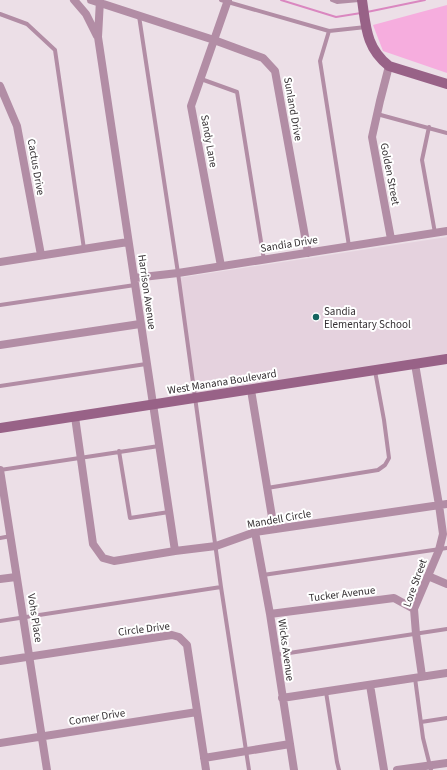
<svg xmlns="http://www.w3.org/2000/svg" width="447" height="770" font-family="'Source Sans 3',sans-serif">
	<rect width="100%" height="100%" fill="#ecdfe7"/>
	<path fill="#e5d2de" d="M 447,237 L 447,355 L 196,393 L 178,278 Z"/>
	<path fill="#f6adde" d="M 447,5 L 447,73 L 383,51 L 373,25 Z"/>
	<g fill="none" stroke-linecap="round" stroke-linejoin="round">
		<path stroke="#da87c0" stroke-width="2" d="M 281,0 L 336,17 L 361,13
			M 367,12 L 425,0"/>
		<path stroke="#b28da5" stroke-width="4" d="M 221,0 L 329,31 L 366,27
			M 332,0 L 337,2 L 359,0
			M 0,14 L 27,24 L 55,50 L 84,249
			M 139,16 L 178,273 L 221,587 L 249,770
			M 329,31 L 320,61 L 349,246
			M 201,79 L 237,92 L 264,260
			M 377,114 L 447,133
			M 429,127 L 422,160 L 435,233
			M 0,305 L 135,285
			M 0,386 L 146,364
			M 119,451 L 130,518 L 169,512
			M 0,470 L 159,446
			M 267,488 L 378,470 L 385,465 L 389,458 L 384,420 L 375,371
			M 0,538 L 11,536
			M 263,575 L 447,548
			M 0,621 L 221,587
			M 276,655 L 447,629
			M 415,678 L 423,738 L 431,770
			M 326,692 L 337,762 L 339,770
			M 421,722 L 447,718"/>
		<path stroke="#b28da5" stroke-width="8" d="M 74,0 L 86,14 L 97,36
			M 91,0 L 214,40 L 263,58 L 275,71 L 308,253
			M 100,0 L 98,37 C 123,208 149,379 175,551
			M 389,66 L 380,101 L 372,137 L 391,239
			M 0,86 L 17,126 L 41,255
			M 0,262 L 128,242
			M 221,266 L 191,106 L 228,0
			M 134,278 L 178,273 L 447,231
			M 0,345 L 140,324
			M 415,364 L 439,505 L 443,534 L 439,550 L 414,609 L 416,634 L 422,676
			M 251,390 L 274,529
			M 75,417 L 93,544 L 103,558 L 114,561 L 175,551 L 216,546 L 255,532 L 447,504
			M 0,470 C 16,570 32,670 47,770
			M 255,532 L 270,614 L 294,770
			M 428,576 L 447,584
			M 0,579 L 16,577
			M 270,614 L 394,598 L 414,609
			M 0,661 L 172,635 L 179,637 L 187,645 L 206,770
			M 370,685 L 384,770
			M 282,698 L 447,673
			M 0,743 L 197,712
			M 204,758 L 290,744
			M 397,770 L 447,763"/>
		<path stroke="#986287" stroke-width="10" d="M 362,0 C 366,27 366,48 389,66 L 447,84
			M 0,428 L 447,359"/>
	</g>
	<circle fill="#15635f" stroke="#fff" stroke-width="1.5" cx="316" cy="317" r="4"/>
	<g text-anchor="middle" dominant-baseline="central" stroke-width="4" stroke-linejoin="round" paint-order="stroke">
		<g font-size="11" fill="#353033" stroke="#fff">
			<text transform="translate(293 109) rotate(80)">Sunland Drive</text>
			<text transform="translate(209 141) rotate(80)">Sandy Lane</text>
			<text transform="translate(36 167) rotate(80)">Cactus Drive</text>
			<text transform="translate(390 174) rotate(79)">Golden Street</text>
			<text transform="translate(289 244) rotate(-9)">Sandia Drive</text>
			<text transform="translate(147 292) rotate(82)">Harrison Avenue</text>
			<text transform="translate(222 382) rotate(-9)">West Manana Boulevard</text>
			<text transform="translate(279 519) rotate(-10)">Mandell Circle</text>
			<text transform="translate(415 583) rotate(-70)">Lore Street</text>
			<text transform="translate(342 594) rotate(-7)">Tucker Avenue</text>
			<text transform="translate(35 618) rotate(81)">Vohs Place</text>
			<text transform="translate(144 629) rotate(-7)">Circle Drive</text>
			<text transform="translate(286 650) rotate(82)">Wicks Avenue</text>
			<text transform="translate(97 717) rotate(-9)">Comer Drive</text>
		</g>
		<g font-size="11" fill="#353033" stroke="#fff" text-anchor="start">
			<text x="324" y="311">Sandia<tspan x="324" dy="13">Elementary School</tspan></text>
		</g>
	</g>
</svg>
